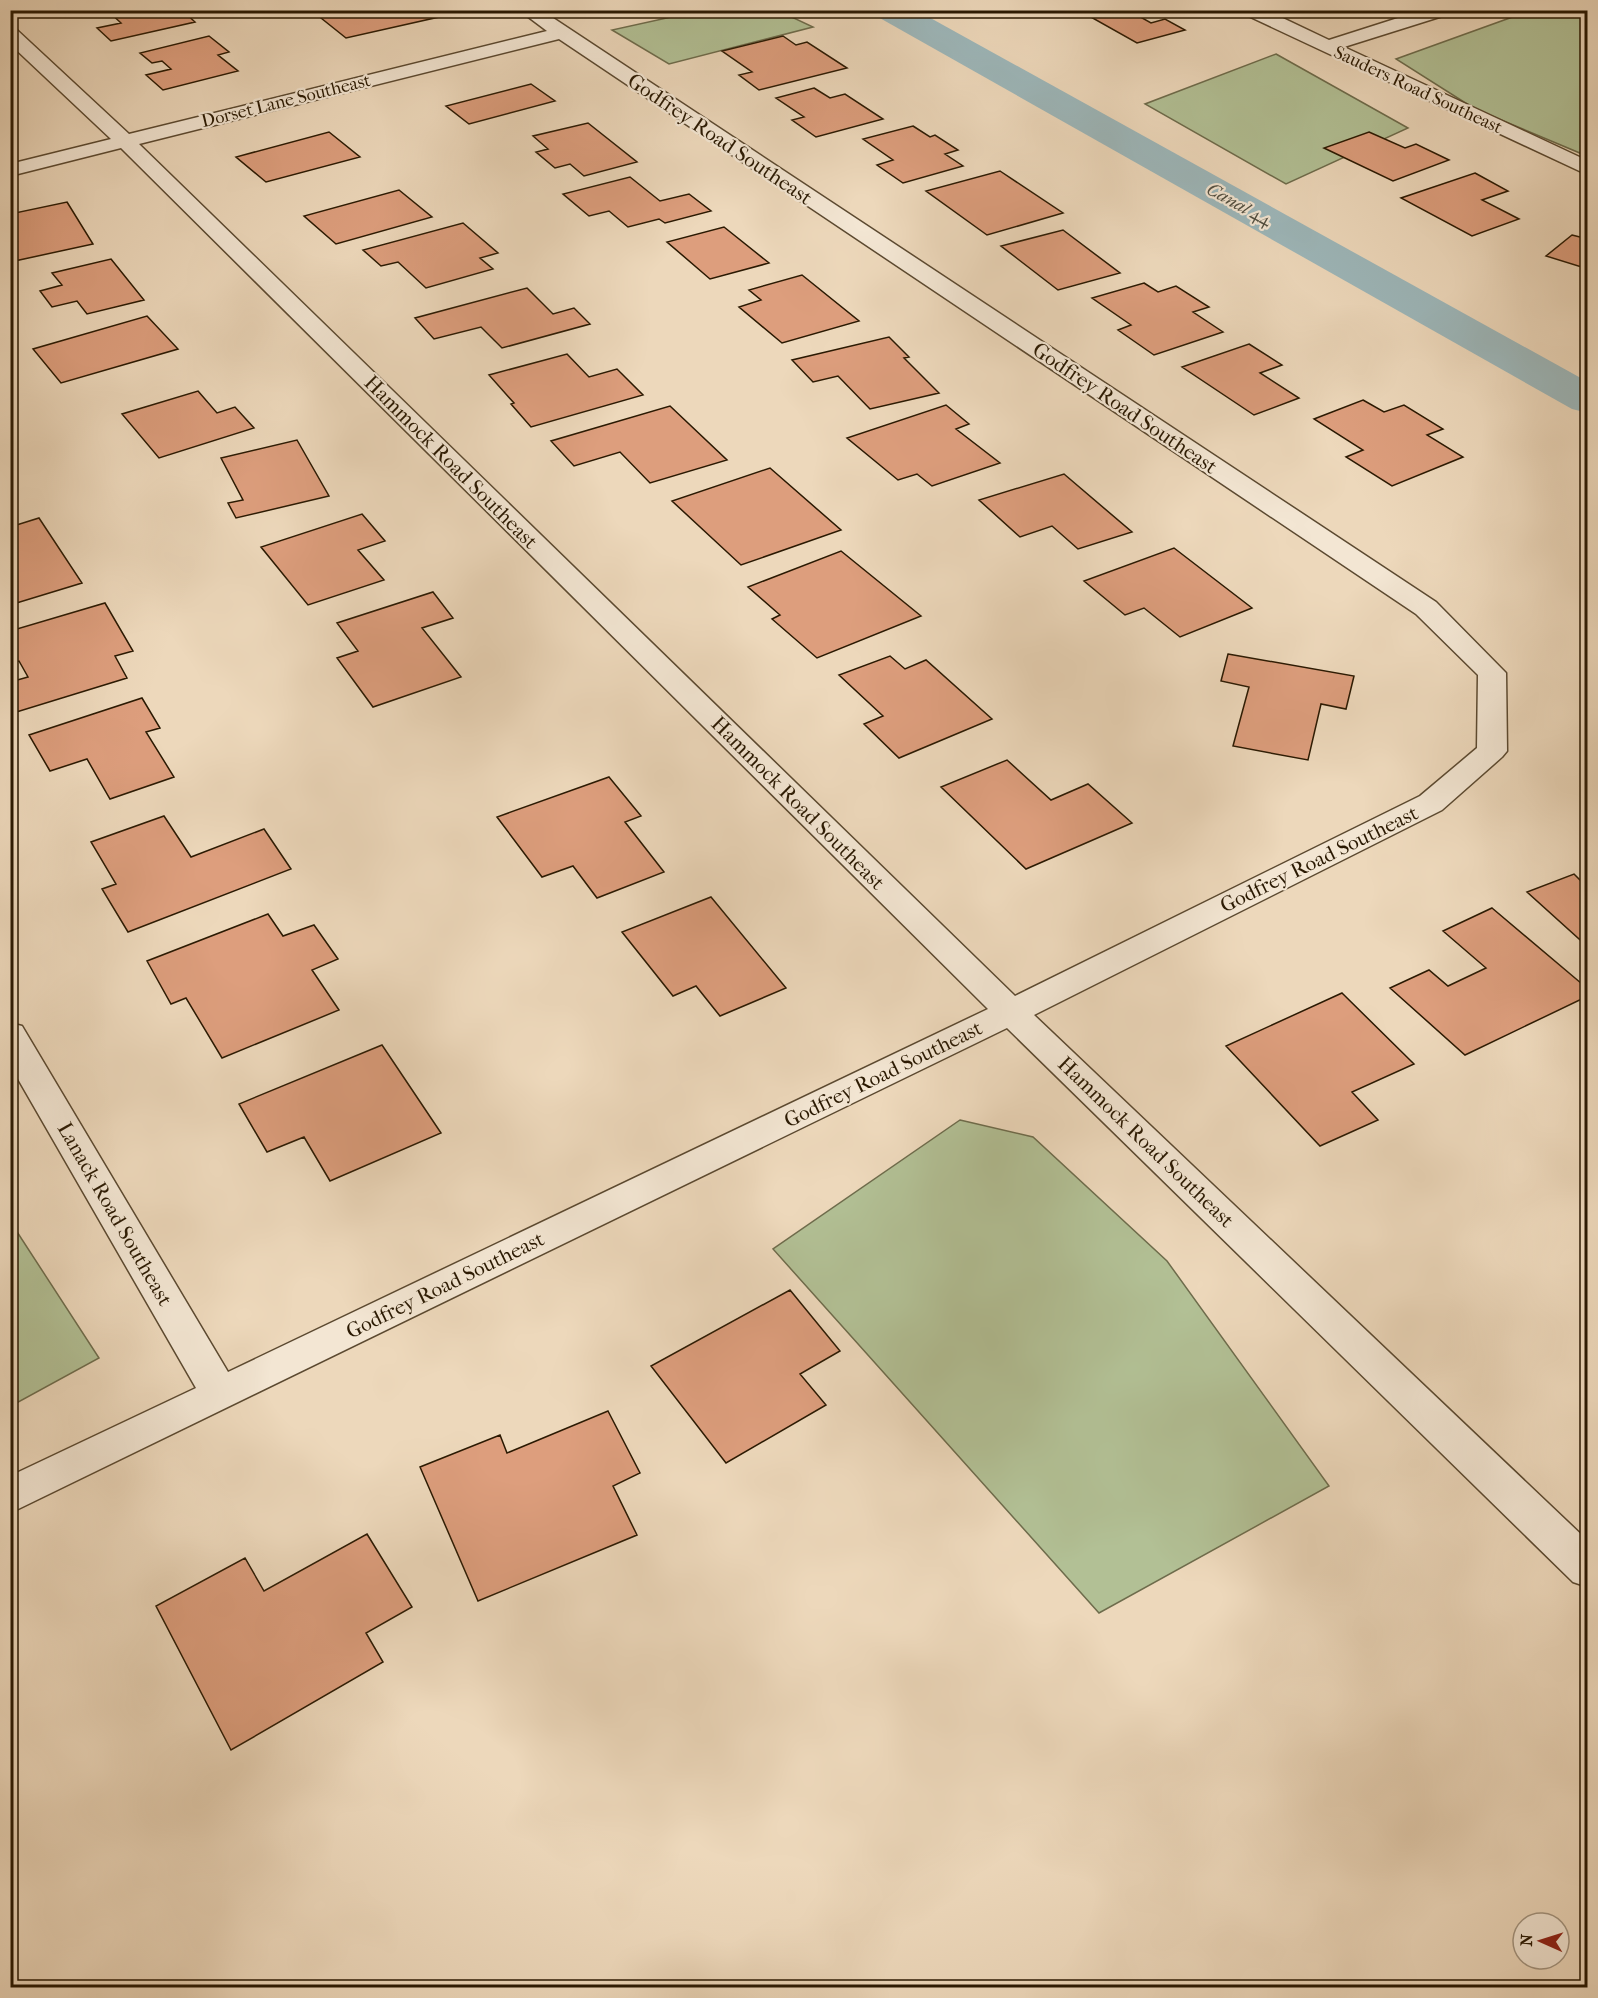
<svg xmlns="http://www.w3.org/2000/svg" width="1598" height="1998" font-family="'IM FELL French Canon',serif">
	<rect width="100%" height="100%" fill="#edd8bb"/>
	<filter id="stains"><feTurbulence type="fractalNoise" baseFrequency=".00333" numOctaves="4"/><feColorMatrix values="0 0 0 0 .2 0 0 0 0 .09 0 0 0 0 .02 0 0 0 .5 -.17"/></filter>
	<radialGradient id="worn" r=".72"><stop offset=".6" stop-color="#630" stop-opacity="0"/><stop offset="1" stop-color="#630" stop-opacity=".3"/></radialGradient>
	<path fill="#b2c095" stroke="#6e6c4c" stroke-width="1.5" d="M 703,10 L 779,11 L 813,27 L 669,64 L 612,30 Z
		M 1529,11 L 1587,11 L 1587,156 L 1475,109 L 1396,59 Z
		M 1276,54 L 1408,128 L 1286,184 L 1145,104 Z
		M 960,1120 L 1033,1137 L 1167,1261 L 1329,1486 L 1099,1613 L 773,1249 Z
		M 10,1221 L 99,1358 L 11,1406 L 10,1406 Z"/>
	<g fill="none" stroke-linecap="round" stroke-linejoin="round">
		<path fill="#9db7ba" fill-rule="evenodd" d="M 874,10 L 916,10 L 1588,382 L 1588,413 L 1572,409 L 878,17 Z"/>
	</g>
	<path fill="#dd9e7d" stroke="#2a1902" stroke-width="1.5" d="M 107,10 L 182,10 L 195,22 L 111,41 L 97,28 L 121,23 Z
		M 311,10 L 381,10 L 383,12 L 431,10 L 439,17 L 346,38 Z
		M 1112,10 L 1128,10 L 1151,23 L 1165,19 L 1185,30 L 1137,43 L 1089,16 Z
		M 209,36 L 229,52 L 218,55 L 238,71 L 163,90 L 146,75 L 171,69 L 162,61 L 152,63 L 140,53 Z
		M 783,36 L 796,45 L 807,42 L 847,68 L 759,90 L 739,75 L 752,72 L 722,51 Z
		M 531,84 L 555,101 L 469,124 L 446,106 Z
		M 814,88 L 830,98 L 845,94 L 883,119 L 816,137 L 792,120 L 804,117 L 776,98 Z
		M 588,123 L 637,162 L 584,176 L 570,164 L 555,168 L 536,152 L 548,149 L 533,136 Z
		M 913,126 L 930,137 L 935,135 L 958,150 L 945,154 L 963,166 L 903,183 L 877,165 L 893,160 L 863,139 Z
		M 329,132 L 360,157 L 266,182 L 236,157 Z
		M 1369,132 L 1405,148 L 1416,144 L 1449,160 L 1393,181 L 1324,148 Z
		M 1000,171 L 1063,213 L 987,235 L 926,191 Z
		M 1475,173 L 1508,191 L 1482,200 L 1519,219 L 1472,236 L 1401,198 Z
		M 630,177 L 660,201 L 689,194 L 711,211 L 665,223 L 659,219 L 628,227 L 609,211 L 589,216 L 563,194 Z
		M 399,190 L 432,217 L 336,244 L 304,216 Z
		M 67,202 L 93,244 L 10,262 L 10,242 L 17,241 L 10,231 L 10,214 Z
		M 463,223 L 498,253 L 480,258 L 493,269 L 426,288 L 398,262 L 381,266 L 363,250 Z
		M 724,227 L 769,263 L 710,279 L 667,242 Z
		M 1063,230 L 1120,273 L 1058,290 L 1001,246 Z
		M 1572,235 L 1588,239 L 1588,269 L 1546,256 Z
		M 111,259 L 144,300 L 87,314 L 77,301 L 52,307 L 40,291 L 62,285 L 52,273 Z
		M 802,275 L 859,321 L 782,343 L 739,307 L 761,300 L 749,290 Z
		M 1144,283 L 1158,292 L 1176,286 L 1209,307 L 1193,312 L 1223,332 L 1154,355 L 1118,330 L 1131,325 L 1092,298 Z
		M 527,288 L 553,314 L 574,308 L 590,324 L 502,348 L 481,327 L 434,339 L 415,318 Z
		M 147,316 L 178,349 L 61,383 L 33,349 Z
		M 889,337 L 909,357 L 904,358 L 939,393 L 870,409 L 838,376 L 813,382 L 792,360 Z
		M 1249,344 L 1282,365 L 1260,373 L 1299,398 L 1254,415 L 1182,367 Z
		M 567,354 L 589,377 L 617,369 L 643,395 L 531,427 L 511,404 L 514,403 L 489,375 Z
		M 198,391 L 217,413 L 235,407 L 254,428 L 159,458 L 122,414 Z
		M 1363,400 L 1384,412 L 1404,405 L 1443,429 L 1427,435 L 1463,457 L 1392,486 L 1346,457 L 1363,450 L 1314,419 Z
		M 946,405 L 969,424 L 956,429 L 1000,463 L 932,486 L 917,474 L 898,480 L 847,438 Z
		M 670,406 L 727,460 L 650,483 L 620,452 L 574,466 L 551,441 Z
		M 297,440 L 329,496 L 236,518 L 228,503 L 243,500 L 221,458 Z
		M 770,468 L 841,530 L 741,565 L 672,501 Z
		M 1064,474 L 1132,532 L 1078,549 L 1052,526 L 1020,537 L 979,500 Z
		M 362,514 L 385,541 L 358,550 L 384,580 L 308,605 L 261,547 Z
		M 39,518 L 82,583 L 10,605 L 10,527 Z
		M 1174,548 L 1252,608 L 1180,637 L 1144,608 L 1125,615 L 1084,581 Z
		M 841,551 L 921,616 L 817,658 L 772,619 L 780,615 L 748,587 Z
		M 433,592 L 453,618 L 422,628 L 461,677 L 373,707 L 337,658 L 358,651 L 337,623 Z
		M 105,603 L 133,651 L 115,656 L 127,678 L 10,714 L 10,682 L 28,677 L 19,661 L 10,663 L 10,631 Z
		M 1228,654 L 1354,676 L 1346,709 L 1321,704 L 1308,760 L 1233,746 L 1249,687 L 1221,681 Z
		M 890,656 L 905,669 L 926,660 L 992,719 L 899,758 L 864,724 L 883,716 L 839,675 Z
		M 142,698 L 160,728 L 146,732 L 174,777 L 110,799 L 87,759 L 50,771 L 29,735 Z
		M 1007,760 L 1051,800 L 1088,784 L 1132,823 L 1026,869 L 941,787 Z
		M 609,777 L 641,816 L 625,822 L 664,872 L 597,898 L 573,866 L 542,877 L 497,817 Z
		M 164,816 L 191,857 L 264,829 L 291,869 L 128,932 L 102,889 L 116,884 L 91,842 Z
		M 1574,874 L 1584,884 L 1588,882 L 1588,947 L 1527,892 Z
		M 711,897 L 786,988 L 720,1016 L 696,986 L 673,996 L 622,932 Z
		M 1492,908 L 1588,989 L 1588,996 L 1465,1055 L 1390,988 L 1429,970 L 1448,986 L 1486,968 L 1443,931 Z
		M 268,914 L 283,936 L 314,925 L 338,959 L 312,970 L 339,1010 L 222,1058 L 186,998 L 171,1004 L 147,961 Z
		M 1342,993 L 1414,1064 L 1352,1092 L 1378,1120 L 1320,1146 L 1226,1046 Z
		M 382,1045 L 441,1133 L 330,1181 L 304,1137 L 267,1152 L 239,1104 Z
		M 790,1290 L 840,1351 L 800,1374 L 826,1405 L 726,1463 L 651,1366 Z
		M 608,1411 L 640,1473 L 613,1486 L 637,1535 L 478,1601 L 420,1467 L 500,1435 L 507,1453 Z
		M 367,1534 L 412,1607 L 366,1633 L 383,1662 L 231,1750 L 156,1606 L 245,1558 L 264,1591 Z"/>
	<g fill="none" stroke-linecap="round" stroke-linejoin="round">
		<g stroke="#5b4930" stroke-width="3">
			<path id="minor" d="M 519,10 L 541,10 L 1436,602 L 1506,673 L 1507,751 L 1502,757 L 1442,810 L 1034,1015 L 1588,1541 L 1588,1587 L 1573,1582 L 1007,1028 L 10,1513 L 10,1476 L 196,1388 L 10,1065 L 10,1023 L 22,1026 L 228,1372 L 988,1009 L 121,148 L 10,176 L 10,164 L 111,139 L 10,44 L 10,29 L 17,30 L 129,134 L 547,31 ZM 559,39 L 1416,614 L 1478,675 L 1477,748 L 1420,796 L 1015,996 L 139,144 Z
				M 1241,10 L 1266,10 L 1329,40 L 1423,10 L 1452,10 L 1449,14 L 1344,47 L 1588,161 L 1588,175 L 1244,14 Z"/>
		</g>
		<use href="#minor" fill="#f3e6d3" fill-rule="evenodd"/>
	</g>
	<g text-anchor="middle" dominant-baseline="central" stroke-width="4.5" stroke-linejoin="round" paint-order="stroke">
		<g font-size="18" fill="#2a1902" stroke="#f3e6d3">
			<text transform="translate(1418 90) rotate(25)">Sauders Road Southeast</text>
			<text transform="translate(286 101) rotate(-14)">Dorset Lane Southeast</text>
		</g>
		<g font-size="18" font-style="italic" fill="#525042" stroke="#f3e6d3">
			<text transform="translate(1239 205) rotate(29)">Canal 44</text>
		</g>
		<g font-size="21" fill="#2a1902" stroke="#f3e6d3">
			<text transform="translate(720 139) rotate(34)">Godfrey Road Southeast</text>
			<text transform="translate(1125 408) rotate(34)">Godfrey Road Southeast</text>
			<text transform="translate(451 462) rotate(45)">Hammock Road Southeast</text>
			<text transform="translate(798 803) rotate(45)">Hammock Road Southeast</text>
			<text transform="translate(1319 859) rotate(-26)">Godfrey Road Southeast</text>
			<text transform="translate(883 1074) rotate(-26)">Godfrey Road Southeast</text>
			<text transform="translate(1146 1142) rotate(44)">Hammock Road Southeast</text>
			<text transform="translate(115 1214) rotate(60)">Lanack Road Southeast</text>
			<text transform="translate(445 1285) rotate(-26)">Godfrey Road Southeast</text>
		</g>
	</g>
	<rect width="1598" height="1998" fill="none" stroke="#edd8bb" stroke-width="36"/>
	<rect x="12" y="12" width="1574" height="1974" fill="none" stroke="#2a1902" stroke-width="3"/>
	<rect x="18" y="18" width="1562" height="1962" fill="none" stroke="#2a1902" stroke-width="1.5"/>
	<g transform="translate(1541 1941) rotate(273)"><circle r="28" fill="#f3e6d3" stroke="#a3947f" stroke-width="1.5"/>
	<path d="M0-4.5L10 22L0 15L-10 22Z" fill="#8f2418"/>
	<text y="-9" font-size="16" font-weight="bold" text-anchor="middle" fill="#2a1902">N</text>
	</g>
	<rect width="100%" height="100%" filter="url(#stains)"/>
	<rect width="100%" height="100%" fill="url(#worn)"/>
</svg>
